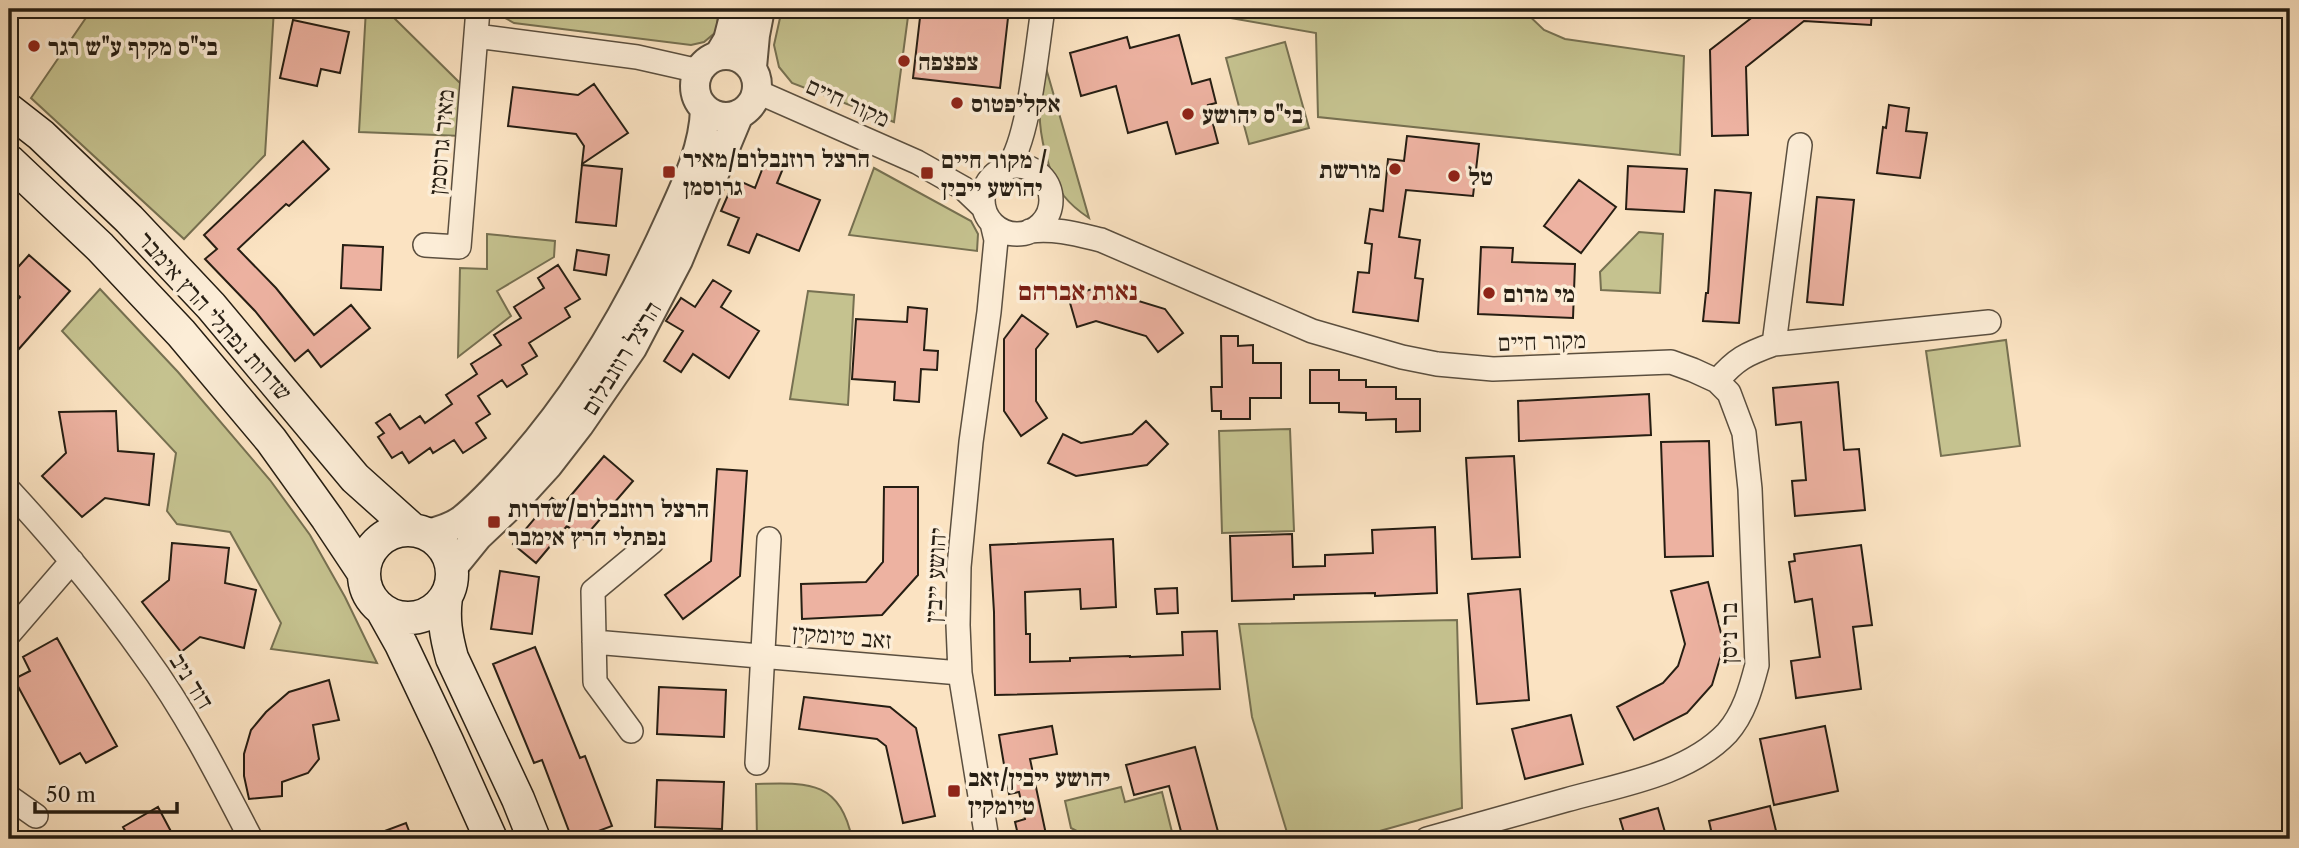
<svg xmlns="http://www.w3.org/2000/svg" width="2299" height="848" font-family="'Libre Caslon Text','Frank Ruhl Libre',serif">
	<rect width="100%" height="100%" fill="#fbe3c2"/>
	<filter id="stains"><feTurbulence type="fractalNoise" baseFrequency=".00286" numOctaves="4"/><feColorMatrix values="0 0 0 0 .2 0 0 0 0 .09 0 0 0 0 .02 0 0 0 .5 -.17"/></filter>
	<radialGradient id="worn" r=".72"><stop offset=".6" stop-color="#630" stop-opacity="0"/><stop offset="1" stop-color="#630" stop-opacity=".3"/></radialGradient>
	<path fill="#c5c28f" stroke="#767051" stroke-width="2" d="M 92,9 L 136,9 L 204,17 L 205,9 L 274,9 L 265,155 L 184,239 L 31,98 Z
		M 366,9 L 385,9 L 464,87 L 462,136 L 359,132 Z
		M 499,9 L 719,9 L 716,32 L 704,42 L 691,45 L 514,23 L 500,15 Z
		M 782,9 L 909,9 L 894,122 L 792,83 L 779,67 L 774,45 Z
		M 1179,9 L 1522,9 L 1544,30 L 1565,39 L 1684,56 L 1680,155 L 1318,117 L 1316,33 Z
		M 1285,42 L 1309,128 L 1249,144 L 1226,58 Z
		M 1046,68 L 1089,218 C 1080,212 1071,205 1064,196 C 1048,174 1038,133 1040,106 C 1041,93 1044,80 1046,68 Z
		M 874,168 L 971,221 L 978,234 L 977,251 L 849,235 Z
		M 1639,232 L 1663,234 L 1660,293 L 1601,290 L 1600,272 Z
		M 487,234 L 555,241 L 554,257 L 497,291 L 511,316 L 458,357 L 460,268 L 487,269 Z
		M 100,289 L 178,372 L 270,480 L 310,535 L 345,597 L 377,663 L 271,649 L 281,623 L 230,532 L 177,524 L 167,511 L 176,453 L 62,331 Z
		M 808,291 L 854,295 L 848,405 L 790,399 Z
		M 2006,340 L 2020,446 L 1941,456 L 1926,351 Z
		M 1290,429 L 1294,531 L 1222,533 L 1219,431 Z
		M 1457,620 L 1462,808 L 1351,839 L 1289,839 L 1252,717 L 1239,624 Z
		M 756,784 C 806,783 840,779 852,839 L 757,839 Z
		M 1121,787 L 1125,802 L 1162,792 L 1173,836 L 1159,839 L 1092,839 L 1071,828 L 1065,801 Z"/>
	<path fill="#edb2a1" stroke="#261e13" stroke-width="2" d="M 921,9 L 1009,9 L 1000,88 L 913,78 Z
		M 1763,9 L 1872,9 L 1871,25 L 1804,21 L 1746,67 L 1748,135 L 1712,136 L 1710,50 Z
		M 293,20 L 349,32 L 340,73 L 321,69 L 317,86 L 280,78 Z
		M 1179,35 L 1192,84 L 1210,79 L 1216,103 L 1208,105 L 1218,143 L 1176,154 L 1167,122 L 1128,133 L 1116,86 L 1081,96 L 1070,53 L 1127,37 L 1130,48 Z
		M 594,84 L 628,133 L 582,164 L 584,146 L 576,134 L 508,126 L 513,87 L 578,95 Z
		M 1889,105 L 1909,108 L 1906,131 L 1927,133 L 1920,178 L 1877,173 L 1883,127 L 1886,128 Z
		M 1407,136 L 1479,144 L 1473,196 L 1406,190 L 1399,237 L 1420,240 L 1415,278 L 1423,279 L 1418,321 L 1353,312 L 1358,272 L 1369,273 L 1372,244 L 1365,243 L 1370,209 L 1383,211 L 1388,159 L 1404,161 Z
		M 303,141 L 329,169 L 289,206 L 286,204 L 238,249 L 276,288 L 314,335 L 351,305 L 370,328 L 321,367 L 308,350 L 295,361 L 255,311 L 205,259 L 217,249 L 204,235 Z
		M 768,154 L 786,161 L 777,183 L 820,200 L 799,251 L 757,234 L 749,253 L 728,245 L 739,218 L 721,211 L 735,179 L 755,188 Z
		M 582,165 L 622,169 L 616,226 L 576,222 Z
		M 1628,166 L 1687,169 L 1684,212 L 1626,209 Z
		M 1579,180 L 1616,207 L 1581,253 L 1544,226 Z
		M 1715,190 L 1751,193 L 1739,323 L 1703,321 L 1706,293 L 1708,293 Z
		M 1817,197 L 1854,200 L 1843,305 L 1807,302 Z
		M 343,245 L 383,247 L 381,290 L 341,288 Z
		M 1481,247 L 1513,248 L 1512,262 L 1575,264 L 1573,318 L 1478,314 Z
		M 577,250 L 609,255 L 606,275 L 574,270 Z
		M 29,255 L 70,291 L 18,350 L 9,342 L 9,309 L 20,297 L 9,287 L 9,277 Z
		M 558,265 L 580,299 L 565,308 L 570,317 L 529,343 L 537,356 L 522,365 L 527,374 L 507,387 L 502,380 L 478,396 L 490,414 L 476,423 L 486,438 L 463,453 L 454,440 L 433,453 L 430,448 L 409,463 L 402,452 L 392,458 L 378,437 L 384,433 L 376,423 L 390,414 L 400,429 L 420,416 L 425,423 L 452,404 L 446,395 L 477,374 L 471,364 L 501,345 L 494,335 L 521,318 L 514,307 L 544,288 L 538,278 Z
		M 713,280 L 731,291 L 721,307 L 759,331 L 729,378 L 693,354 L 681,372 L 664,361 L 683,331 L 666,321 L 681,298 L 695,307 Z
		M 1096,288 L 1165,309 L 1183,333 L 1158,352 L 1146,336 L 1096,321 L 1077,327 L 1068,296 Z
		M 908,307 L 927,309 L 924,350 L 938,351 L 937,370 L 921,369 L 919,402 L 894,400 L 895,382 L 852,379 L 856,319 L 907,322 Z
		M 1022,315 L 1048,334 L 1036,349 L 1036,401 L 1047,418 L 1021,436 L 1004,411 L 1004,339 Z
		M 1221,336 L 1238,336 L 1238,346 L 1253,345 L 1253,363 L 1281,363 L 1281,398 L 1250,398 L 1250,419 L 1221,419 L 1221,411 L 1212,411 L 1211,387 L 1222,387 Z
		M 1310,370 L 1339,370 L 1339,380 L 1366,380 L 1366,387 L 1396,387 L 1396,399 L 1420,399 L 1420,431 L 1396,432 L 1396,419 L 1366,420 L 1366,413 L 1339,412 L 1339,403 L 1310,403 Z
		M 1838,382 L 1844,450 L 1859,449 L 1865,510 L 1795,516 L 1792,481 L 1806,480 L 1801,422 L 1776,425 L 1773,388 Z
		M 1649,394 L 1651,435 L 1519,441 L 1518,401 Z
		M 116,411 L 118,451 L 154,454 L 149,505 L 105,498 L 82,517 L 42,476 L 66,453 L 59,412 Z
		M 1146,421 L 1168,444 L 1147,465 L 1076,476 L 1048,463 L 1063,434 L 1081,443 L 1132,434 Z
		M 1709,441 L 1713,556 L 1665,557 L 1661,442 Z
		M 604,456 L 633,481 L 583,539 L 567,526 L 536,563 L 513,544 L 552,498 L 562,506 Z
		M 1514,456 L 1520,557 L 1472,559 L 1466,458 Z
		M 717,469 L 747,471 L 740,576 L 683,619 L 665,595 L 711,561 Z
		M 884,487 L 918,487 L 918,575 L 882,615 L 802,619 L 801,584 L 866,582 L 883,562 Z
		M 1435,527 L 1437,593 L 1375,596 L 1375,593 L 1294,595 L 1294,599 L 1232,601 L 1230,536 L 1292,534 L 1293,567 L 1325,566 L 1325,555 L 1373,553 L 1372,530 Z
		M 1113,539 L 1116,607 L 1081,609 L 1080,589 L 1025,592 L 1026,634 L 1030,634 L 1030,662 L 1070,661 L 1070,658 L 1130,656 L 1130,657 L 1183,655 L 1182,632 L 1217,631 L 1220,689 L 995,695 L 994,612 L 990,545 Z
		M 172,543 L 229,548 L 225,583 L 256,590 L 244,648 L 200,637 L 181,652 L 142,602 L 169,580 Z
		M 1861,545 L 1872,625 L 1853,627 L 1861,689 L 1796,698 L 1791,661 L 1820,657 L 1812,599 L 1795,602 L 1789,562 L 1795,561 L 1794,554 Z
		M 500,571 L 539,577 L 532,634 L 491,629 Z
		M 1708,582 L 1724,645 L 1712,685 L 1687,713 L 1634,740 L 1617,707 L 1663,683 L 1678,666 L 1685,644 L 1671,591 Z
		M 1177,588 L 1178,613 L 1157,614 L 1155,589 Z
		M 1520,589 L 1529,700 L 1477,704 L 1468,594 Z
		M 57,638 L 117,746 L 86,763 L 80,753 L 60,764 L 14,679 L 30,671 L 23,657 Z
		M 535,647 L 580,758 L 585,756 L 612,826 L 577,839 L 572,839 L 542,760 L 534,763 L 493,664 Z
		M 329,680 L 339,720 L 313,725 L 319,759 L 308,773 L 282,782 L 282,796 L 249,799 L 244,776 L 244,754 L 251,730 L 266,712 L 289,692 Z
		M 659,687 L 726,690 L 724,737 L 657,734 Z
		M 804,697 L 890,707 L 916,728 L 935,816 L 903,823 L 886,746 L 877,739 L 799,729 Z
		M 1571,715 L 1583,764 L 1525,779 L 1512,729 Z
		M 1052,726 L 1057,754 L 1030,759 L 1047,839 L 1019,839 L 1015,822 L 1025,819 L 1019,792 L 1009,794 L 999,735 Z
		M 1825,726 L 1838,791 L 1774,805 L 1760,739 Z
		M 1195,747 L 1220,839 L 1183,839 L 1169,786 L 1134,795 L 1126,765 Z
		M 657,780 L 724,782 L 722,829 L 655,827 Z
		M 1770,806 L 1778,839 L 1713,839 L 1709,821 Z
		M 158,807 L 175,839 L 130,839 L 123,827 Z
		M 1658,808 L 1667,839 L 1626,839 L 1620,819 Z
		M 406,823 L 412,839 L 366,839 L 366,838 Z"/>
	<g fill="none" stroke-linecap="round" stroke-linejoin="round">
		<g stroke="#5b4f3f" stroke-width="26">
			<path id="minor" d="M 476,36 L 637,57 L 699,71
				M 758,92 L 917,162 L 963,188 L 984,208
				M983 200a34 34 0 1 1 68 0a34 34 0 1 1-68 0Z
				M 1007,168 C 1029,142 1037,46 1043,9
				M 1030,231 C 1055,228 1076,234 1101,240 L 1312,331 L 1402,357 L 1437,364 L 1493,369 L 1671,362 L 1693,370 L 1717,381 C 1736,359 1746,354 1774,344 L 1989,322
				M 425,245 L 459,247 L 478,9
				M 1774,344 L 1800,145
				M 9,490 C 57,542 103,597 144,655 C 186,712 219,777 251,839
				M 9,634 L 72,561
				M 594,642 L 960,673
				M 631,731 L 595,682 L 593,591 L 652,542
				M 757,763 L 769,539
				M 9,797 L 36,816
				M 987,839 L 960,673 L 958,625 L 959,567 L 971,442 L 989,312 L 996,240 L 992,223
				M 1427,839 C 1473,826 1520,813 1566,800 C 1619,785 1687,775 1727,733 C 1744,714 1751,688 1757,665 L 1750,489 L 1744,433 L 1729,393 L 1717,381"/>
		</g>
		<g stroke="#5b4f3f" stroke-width="32">
			<path id="tertiary" d="M695 86a31 31 0 1 1 62 0a31 31 0 1 1-62 0Z
				M 719,55 L 728,40 L 736,9
				M 752,67 L 755,35 L 760,9
				M 427,534 C 440,531 451,528 462,520 C 481,505 499,485 515,467 C 580,394 630,309 670,220 C 686,185 704,148 705,109
				M 452,568 L 478,536 L 516,500 L 548,465 L 579,425 L 632,348 L 678,260 L 739,114"/>
		</g>
		<g stroke="#261e13" stroke-width="35">
			<path id="secondary" d="M 9,110 L 41,135 L 129,219 L 211,306 L 355,478 L 413,530
				M 9,161 L 100,247 L 181,333 L 271,440 L 327,518 L 363,572
				M364 574a44 44 0 1 1 88 0a44 44 0 1 1-88 0Z
				M 446,597 C 443,619 446,636 452,658 L 518,799 L 534,839
				M 382,610 L 401,644 L 447,741 L 491,839"/>
		</g>
		<use href="#minor" stroke="#fcedd7" stroke-width="23"/>
		<use href="#tertiary" stroke="#fcedd7" stroke-width="28"/>
		<use href="#secondary" stroke="#fcedd7" stroke-width="32"/>
	</g>
	<g fill="#8f2418" stroke="#fcedd7" stroke-width="2.5">
		<circle cx="34" cy="46" r="7"/>
		<circle cx="904" cy="61" r="7"/>
		<circle cx="957" cy="103" r="7"/>
		<circle cx="1188" cy="114" r="7"/>
		<circle cx="1395" cy="169" r="7"/>
		<rect x="662" y="165" width="14" height="14" rx="3.5"/>
		<rect x="920" y="166" width="14" height="14" rx="3.5"/>
		<circle cx="1454" cy="176" r="7"/>
		<circle cx="1489" cy="293" r="7"/>
		<rect x="487" y="515" width="14" height="14" rx="3.5"/>
		<rect x="947" y="784" width="14" height="14" rx="3.5"/>
	</g>
	<g text-anchor="middle" dominant-baseline="central" stroke-width="7" stroke-linejoin="round" paint-order="stroke">
		<g font-size="24" font-weight="bold" fill="#261e13" stroke="#fcedd7" text-anchor="start">
			<text x="48" y="46">בי"ס מקיף ע"ש רגר</text>
			<text x="918" y="61">צפצפה</text>
			<text x="971" y="103">אקליפטוס</text>
			<text x="1202" y="114">בי"ס יהושע</text>
			<text x="683" y="158">הרצל רוזנבלום/מאיר<tspan x="683" dy="28">גרוסמן</tspan></text>
			<text x="941" y="159">מקור חיים /<tspan x="941" dy="28">יהושע ייבין</tspan></text>
			<text x="1381" y="169" text-anchor="end">מורשת</text>
			<text x="1468" y="176">טל</text>
			<text x="1503" y="293">מי מרום</text>
			<text x="508" y="508">הרצל רוזנבלום/שדרות<tspan x="508" dy="28">נפתלי הרץ אימבר</tspan></text>
			<text x="968" y="777">יהושע ייבין/זאב<tspan x="968" dy="28">טיומקין</tspan></text>
		</g>
		<g font-size="24" fill="#261e13" stroke="#fcedd7">
			<text transform="translate(848 102) rotate(24)">מקור חיים</text>
			<text transform="translate(441 142) rotate(-85)">מאיר גרוסמן</text>
			<text transform="translate(215 316) rotate(48)">שדרות נפתלי הרץ אימבר</text>
			<text transform="translate(1542 341) rotate(-2)">מקור חיים</text>
			<text transform="translate(621 358) rotate(-58)">הרצל רוזנבלום</text>
			<text transform="translate(935 575) rotate(-87)">יהושע ייבין</text>
			<text transform="translate(1728 633) rotate(-90)">בר ניסן</text>
			<text transform="translate(842 636) rotate(5)">זאב טיומקין</text>
			<text transform="translate(192 681) rotate(58)">דוד ניב</text>
		</g>
		<g font-size="26" font-weight="bold" fill="#7a1f14" stroke="#fcedd7">
			<text x="1078" y="291">נאות אברהם</text>
		</g>
	</g>
	<rect width="2299" height="848" fill="none" stroke="#fbe3c2" stroke-width="35"/>
	<rect x="10" y="10" width="2278" height="827" fill="none" stroke="#261e13" stroke-width="3.5"/>
	<rect x="18" y="18" width="2264" height="813" fill="none" stroke="#261e13" stroke-width="2"/>
	<path d="M35 802v10h142v-10" fill="none" stroke="#261e13" stroke-width="3.5"/>
	<text x="46" y="802" font-size="21" fill="#261e13" stroke="#fcedd7" stroke-width="5" paint-order="stroke">50 m</text>
	<rect width="100%" height="100%" filter="url(#stains)"/>
	<rect width="100%" height="100%" fill="url(#worn)"/>
</svg>
